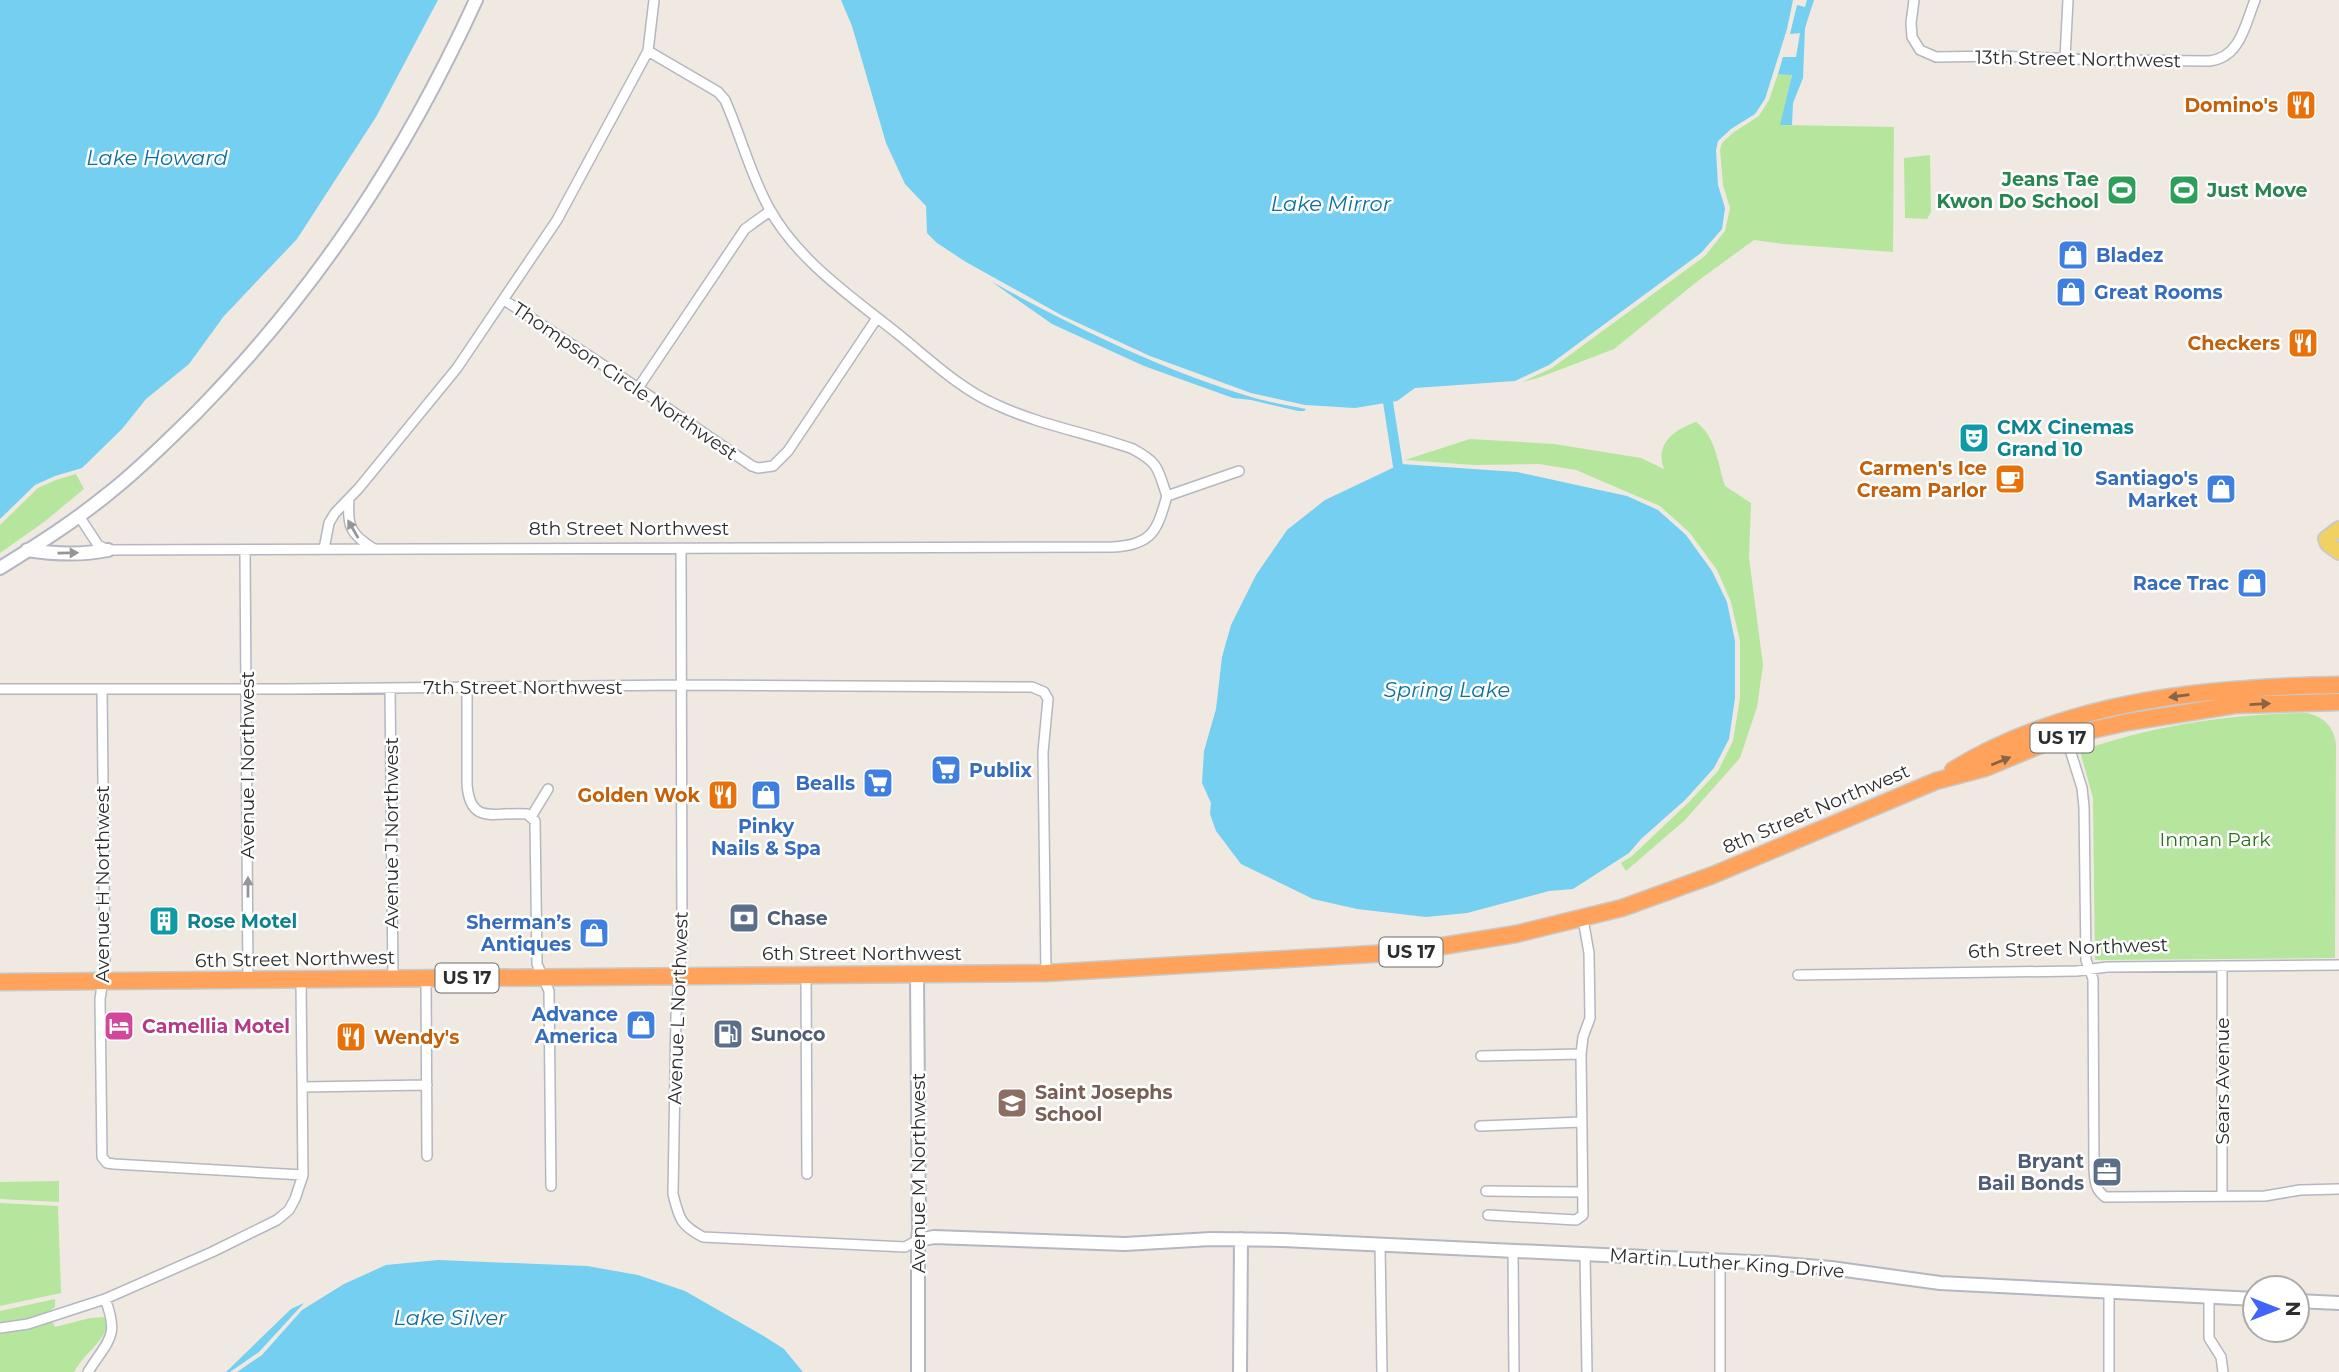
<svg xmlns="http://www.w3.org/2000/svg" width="2339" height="1372" font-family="Montserrat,sans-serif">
	<rect width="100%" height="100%" fill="#efe9e1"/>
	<path fill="#b6e59e" d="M 1778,74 L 1792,74 L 1781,125 L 1894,127 L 1893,252 L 1784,244 L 1754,240 L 1699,280 L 1614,349 L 1538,378 L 1522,382 L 1552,368 L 1705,256 L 1725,231 L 1730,208 L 1723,185 L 1720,150 L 1722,143 L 1734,132 L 1759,116 L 1769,100 Z
		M 1930,155 L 1931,212 L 1927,219 L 1905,218 L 1904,158 Z
		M 1696,422 C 1716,436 1718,465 1725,486 L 1751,503 L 1749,558 L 1763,665 L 1757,707 L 1740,758 L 1685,820 L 1626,871 L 1621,863 L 1632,856 L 1689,802 L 1718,771 L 1733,741 L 1740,698 L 1740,641 L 1731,602 L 1717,570 L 1690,533 L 1660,506 L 1576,470 L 1539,464 L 1474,465 L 1405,460 L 1470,439 L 1554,444 L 1641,458 L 1664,469 C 1655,444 1673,430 1696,422 Z
		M 76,474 L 84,489 L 44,522 L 0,553 L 0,525 L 38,488 L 56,480 Z
		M 2307,713 C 2324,717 2333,726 2336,743 L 2335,958 L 2095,960 L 2093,798 L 2080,751 C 2154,725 2229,714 2307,713 Z
		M 59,1181 L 59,1202 L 0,1199 L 0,1182 Z
		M 0,1203 L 58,1206 L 61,1293 L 0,1306 Z
		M 55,1299 L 55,1307 C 41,1318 19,1320 0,1323 L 0,1311 Z
		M 104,1317 L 108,1326 C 101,1344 83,1355 74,1372 L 0,1372 L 0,1333 L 29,1328 L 53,1322 L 55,1327 L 90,1318 Z"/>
	<path fill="#75cff0" d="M 0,0 L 438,0 L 376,117 L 297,239 L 224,316 L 189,364 L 146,399 L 122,429 L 82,468 L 55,476 L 35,485 L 0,519 Z
		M 841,0 L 1793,0 L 1787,29 L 1765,99 L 1755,114 L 1731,129 L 1718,141 L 1716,150 L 1718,185 L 1725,208 L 1722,229 L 1701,253 L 1549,365 L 1515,381 L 1415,388 L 1397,401 L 1355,408 L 1305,405 L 1251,393 L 1150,356 L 1063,316 L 966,262 L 937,243 L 927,233 L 926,206 L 905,184 L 886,143 L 852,26 Z
		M 1807,0 L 1814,0 L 1805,28 L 1803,78 L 1793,103 L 1792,125 L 1780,125 L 1792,75 L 1778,74 L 1783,57 L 1796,57 L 1800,33 L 1790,34 L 1797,5 L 1805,7 Z
		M 992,282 C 1074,327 1158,368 1248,396 C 1267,402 1287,405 1306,409 L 1304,411 L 1298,411 L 1251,400 L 1233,398 L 1144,366 L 1052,324 Z
		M 1401,464 L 1517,472 L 1627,496 L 1658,510 L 1686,535 L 1712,571 L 1727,602 L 1735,641 L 1735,698 L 1729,739 L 1714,768 L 1685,800 L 1641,839 L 1629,853 L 1573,889 L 1549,891 L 1467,913 L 1426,917 L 1357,909 L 1313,899 L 1241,864 L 1216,831 L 1210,814 L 1211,803 L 1202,783 L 1204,751 L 1216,709 L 1222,657 L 1231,625 L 1256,575 L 1287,530 L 1325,500 Z
		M 438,1260 L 587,1266 L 638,1275 L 685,1291 L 762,1335 L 784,1349 L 803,1372 L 237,1372 L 262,1355 L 302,1310 L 344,1284 L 386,1265 Z
		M 304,1303 L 259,1352 L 230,1372 L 226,1372 L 291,1309 Z"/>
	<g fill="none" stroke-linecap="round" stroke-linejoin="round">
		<path stroke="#75cff0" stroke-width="10" d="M 1388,402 L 1398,466"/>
		<g stroke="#b4b7c1" stroke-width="12">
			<path id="street" d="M 1914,0 L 1911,23 L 1912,37 L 1920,50 L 1936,57 L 1999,56 L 2100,60 L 2209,61 C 2240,58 2245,25 2255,0
				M 648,51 L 718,92 L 725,100 C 741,136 750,174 769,208 C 797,260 853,298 898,334 C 929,359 960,389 997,405 C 1040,425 1088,433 1133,449 C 1160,464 1157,468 1167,496
				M 2065,58 L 2068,0
				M 504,300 L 638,388 L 752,466 L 758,468 L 773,466 L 788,451 L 877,318
				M 638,388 L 745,229 L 770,211
				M 1167,496 L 1239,471
				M 349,499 C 347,526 350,534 374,549
				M 79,516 L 98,545 L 108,550 L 1113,547 C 1153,545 1157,530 1167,496
				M 324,549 L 329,523 L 335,513 L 359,488 L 457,368 L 557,220 L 648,51 L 654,0
				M 681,549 L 682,944 L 676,1015 L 673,1194 C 679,1218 680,1225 703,1237 L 905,1247 L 918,1240
				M 245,551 L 248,980
				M 467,687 L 467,784 C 470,827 496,811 527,814 L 535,821 L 537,964 L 549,991 L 551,1186
				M 390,688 L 393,979
				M 0,689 L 289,689 L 682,685 L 1032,687 L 1044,692 L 1048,699 L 1043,752 L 1046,973
				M 102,689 L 105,966 L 100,999 L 102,1157 L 107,1163 L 114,1164 L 303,1175
				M 2066,737 L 2082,788 L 2084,807 L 2086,960 L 2093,979 L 2094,1170 C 2095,1182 2095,1189 2105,1197 L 2265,1196 L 2300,1190 L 2339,1189
				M 531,817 L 548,789
				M 2222,966 L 2222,1196
				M 806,975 L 807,1174
				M 1798,975 L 2077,971 L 2107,967 L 2339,965
				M 426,978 L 427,1156
				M 1481,1056 L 1581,1054
				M 303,1087 L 427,1085
				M 1480,1126 L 1581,1122
				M 1486,1191 L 1583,1192
				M 1488,1215 L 1576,1220 L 1583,1215 L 1581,1054 L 1583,1037 L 1590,1018 L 1589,953 L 1583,919
				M 1380,1245 L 1382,1372
				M 1513,1251 L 1514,1372
				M 1585,1255 L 1587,1372
				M 1720,1261 L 1720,1372
				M 2109,1291 L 2109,1372
				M 2209,1297 L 2209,1338 L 2221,1357 L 2223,1372
				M 0,1328 L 28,1324 L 105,1299 L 212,1252 L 277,1220 L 289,1210 L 295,1199 L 303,1175 L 301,980
				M 88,1372 C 108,1340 120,1337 105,1299"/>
		</g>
		<g stroke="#b4b7c1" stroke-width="16">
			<path id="secondary" d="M 27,550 C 53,554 83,555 108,550
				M 0,568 C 37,545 75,521 109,493 C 140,469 167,441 195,414 C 317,290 404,157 476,0
				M 917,974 L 919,1231 L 918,1240 L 918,1372
				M 918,1240 L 934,1237 L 1125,1244 L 1211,1239 L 1283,1240 L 1773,1263 L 1831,1268 L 1940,1283 L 2255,1299
				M 2297,1301 L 2339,1303
				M 1240,1372 L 1241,1239"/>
		</g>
		<g stroke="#c9c9c9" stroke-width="18">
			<path id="primary" d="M 2339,529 L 2326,539 L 2328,544 L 2339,552"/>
		</g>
		<g stroke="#c9c9c9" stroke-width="19">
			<path id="highway" d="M 1953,770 C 2067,700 2208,687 2339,685
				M 0,982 L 1046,973 L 1406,952 L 1516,934 L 1622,908 L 1713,875 L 1936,781 L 1985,768 L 2038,746 L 2074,734 L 2128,722 L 2235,705 L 2339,702"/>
		</g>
		<use href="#street" stroke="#fff" stroke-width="9"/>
		<use href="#secondary" stroke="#fff" stroke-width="12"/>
		<use href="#primary" stroke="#f2d163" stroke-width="14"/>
		<use href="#highway" stroke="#ffa35c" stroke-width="16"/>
	</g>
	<defs><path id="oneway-solid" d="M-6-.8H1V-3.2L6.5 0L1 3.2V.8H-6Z" transform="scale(1.75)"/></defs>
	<g fill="#969696">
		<use href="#oneway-solid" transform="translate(353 529) rotate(-120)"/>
		<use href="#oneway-solid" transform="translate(68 553) rotate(-1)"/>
		<use href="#oneway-solid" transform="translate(248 887) rotate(-90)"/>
	</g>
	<g fill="#8c6343">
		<use href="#oneway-solid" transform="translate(2179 696) rotate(172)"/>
		<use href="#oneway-solid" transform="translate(2260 704) rotate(-3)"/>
		<use href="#oneway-solid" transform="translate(2001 761) rotate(-22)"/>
	</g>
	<defs>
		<g id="restaurant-square" transform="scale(1.575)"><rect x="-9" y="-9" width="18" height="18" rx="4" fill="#e8710a" stroke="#fff"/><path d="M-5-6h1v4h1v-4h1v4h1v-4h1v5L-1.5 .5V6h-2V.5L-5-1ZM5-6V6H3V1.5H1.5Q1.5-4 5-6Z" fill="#fff"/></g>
		<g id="stadium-square" transform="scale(1.575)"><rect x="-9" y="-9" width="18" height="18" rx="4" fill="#2e9e5b" stroke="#fff"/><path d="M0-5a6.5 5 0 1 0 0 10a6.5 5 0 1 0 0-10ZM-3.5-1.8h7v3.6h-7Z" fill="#fff"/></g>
		<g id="shop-square" transform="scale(1.575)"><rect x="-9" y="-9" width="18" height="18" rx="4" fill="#3f7fe0" stroke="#fff"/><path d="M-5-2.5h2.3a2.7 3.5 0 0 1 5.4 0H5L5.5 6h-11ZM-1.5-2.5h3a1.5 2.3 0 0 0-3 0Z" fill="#fff"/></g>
		<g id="theatre-square" transform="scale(1.575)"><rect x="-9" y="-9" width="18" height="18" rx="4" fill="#0f9aa8" stroke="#fff"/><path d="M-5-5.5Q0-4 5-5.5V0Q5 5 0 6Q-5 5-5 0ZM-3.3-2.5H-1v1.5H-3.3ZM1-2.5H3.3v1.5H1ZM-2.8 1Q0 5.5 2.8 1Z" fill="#fff"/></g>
		<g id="cafe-square" transform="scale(1.575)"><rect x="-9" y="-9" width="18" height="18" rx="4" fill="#e8710a" stroke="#fff"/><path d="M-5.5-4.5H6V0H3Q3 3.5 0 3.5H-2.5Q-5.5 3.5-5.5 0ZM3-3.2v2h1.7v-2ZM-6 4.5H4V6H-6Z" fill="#fff"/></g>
		<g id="supermarket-square" transform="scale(1.575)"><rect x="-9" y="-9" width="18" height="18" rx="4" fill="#3f7fe0" stroke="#fff"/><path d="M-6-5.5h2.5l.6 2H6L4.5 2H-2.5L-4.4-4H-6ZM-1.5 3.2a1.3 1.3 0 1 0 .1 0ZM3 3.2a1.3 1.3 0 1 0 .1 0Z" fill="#fff"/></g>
		<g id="bank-square" transform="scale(1.575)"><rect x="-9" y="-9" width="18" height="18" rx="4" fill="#5c6f8a" stroke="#fff"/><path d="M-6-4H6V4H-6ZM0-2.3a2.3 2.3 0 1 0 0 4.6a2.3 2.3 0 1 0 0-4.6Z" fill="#fff"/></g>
		<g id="building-square" transform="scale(1.575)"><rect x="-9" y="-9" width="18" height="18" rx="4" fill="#0f9aa8" stroke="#fff"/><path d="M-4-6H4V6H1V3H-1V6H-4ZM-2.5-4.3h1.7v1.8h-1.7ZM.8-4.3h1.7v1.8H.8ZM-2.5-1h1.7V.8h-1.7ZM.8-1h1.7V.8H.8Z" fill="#fff"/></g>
		<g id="hotel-square" transform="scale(1.575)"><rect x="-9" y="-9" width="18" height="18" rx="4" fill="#d1479c" stroke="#fff"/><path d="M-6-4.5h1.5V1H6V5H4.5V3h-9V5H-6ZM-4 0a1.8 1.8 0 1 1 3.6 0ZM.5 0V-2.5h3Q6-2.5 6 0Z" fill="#fff"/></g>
		<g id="fuel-square" transform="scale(1.575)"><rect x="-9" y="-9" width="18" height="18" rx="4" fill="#5c6f8a" stroke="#fff"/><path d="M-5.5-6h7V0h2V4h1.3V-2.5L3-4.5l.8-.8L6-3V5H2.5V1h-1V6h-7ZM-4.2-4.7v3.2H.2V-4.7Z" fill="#fff"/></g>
		<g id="school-square" transform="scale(1.575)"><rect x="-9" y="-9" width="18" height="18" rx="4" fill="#8d6e63" stroke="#fff"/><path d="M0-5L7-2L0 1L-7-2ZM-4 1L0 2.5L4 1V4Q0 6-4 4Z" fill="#fff"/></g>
		<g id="office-square" transform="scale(1.575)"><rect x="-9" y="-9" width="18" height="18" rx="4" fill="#5c6f8a" stroke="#fff"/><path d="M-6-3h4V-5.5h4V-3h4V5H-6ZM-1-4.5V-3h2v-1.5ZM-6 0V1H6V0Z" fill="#fff"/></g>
	</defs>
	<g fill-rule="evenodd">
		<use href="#restaurant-square" x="2301" y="105"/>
		<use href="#stadium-square" x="2122" y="190"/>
		<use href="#stadium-square" x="2184" y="190"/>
		<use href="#shop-square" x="2073" y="255"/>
		<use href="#shop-square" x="2071" y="292"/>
		<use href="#restaurant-square" x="2303" y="343"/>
		<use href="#theatre-square" x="1974" y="438"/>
		<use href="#cafe-square" x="2010" y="479"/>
		<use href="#shop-square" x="2221" y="489"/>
		<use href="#shop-square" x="2252" y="583"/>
		<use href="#supermarket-square" x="946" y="770"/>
		<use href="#supermarket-square" x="878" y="783"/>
		<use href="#restaurant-square" x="723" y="795"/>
		<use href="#shop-square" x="766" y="795"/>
		<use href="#bank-square" x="744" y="918"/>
		<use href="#building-square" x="164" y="921"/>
		<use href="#shop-square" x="594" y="933"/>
		<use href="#shop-square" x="641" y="1025"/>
		<use href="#hotel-square" x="119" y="1026"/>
		<use href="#fuel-square" x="728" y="1034"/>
		<use href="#restaurant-square" x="351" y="1037"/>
		<use href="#school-square" x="1012" y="1103"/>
		<use href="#office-square" x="2107" y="1172"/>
	</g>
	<g text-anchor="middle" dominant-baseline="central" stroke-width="5" stroke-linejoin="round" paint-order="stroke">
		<g fill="#fff" stroke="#6d6d6d" stroke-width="2">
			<rect x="2030.5" y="723.5" width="63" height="29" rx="5"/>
			<rect x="1379.5" y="937.5" width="63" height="29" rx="5"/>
			<rect x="435.5" y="963.5" width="63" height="29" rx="5"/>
		</g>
		<g font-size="18" font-weight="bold" fill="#2e2e2e">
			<text x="2062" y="738">US 17</text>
			<text x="1411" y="952">US 17</text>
			<text x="467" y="978">US 17</text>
		</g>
		<g font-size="19" fill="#2e2e2e" stroke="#fff">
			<text transform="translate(2078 59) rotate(1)">13th Street Northwest</text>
			<text transform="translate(625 381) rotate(34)">Thompson Circle Northwest</text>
			<text x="629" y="528">8th Street Northwest</text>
			<text x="523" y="687">7th Street Northwest</text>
			<text transform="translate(247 765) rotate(-90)">Avenue I Northwest</text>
			<text transform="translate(1816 809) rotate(-23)">8th Street Northwest</text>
			<text transform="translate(391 833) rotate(-90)">Avenue J Northwest</text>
			<text transform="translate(102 884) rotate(-90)">Avenue H Northwest</text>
			<text transform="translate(2068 948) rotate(-2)">6th Street Northwest</text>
			<text x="862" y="953">6th Street Northwest</text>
			<text transform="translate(295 959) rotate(-1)">6th Street Northwest</text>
			<text transform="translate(678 1008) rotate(-88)">Avenue L Northwest</text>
			<text transform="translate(2222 1081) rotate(-90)">Sears Avenue</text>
			<text transform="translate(918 1173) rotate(-90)">Avenue M Northwest</text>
			<text transform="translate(1727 1263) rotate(4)">Martin Luther King Drive</text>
		</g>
		<g font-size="19" font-weight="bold" fill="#c56008" stroke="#fff" text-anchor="end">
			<text x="2278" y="105">Domino's</text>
			<text x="2280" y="343">Checkers</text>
			<text x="1987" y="468">Carmen's Ice<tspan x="1987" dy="22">Cream Parlor</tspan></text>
			<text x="700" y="795">Golden Wok</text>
			<text x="374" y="1037" text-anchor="start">Wendy's</text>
		</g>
		<g font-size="19" font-weight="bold" fill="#27864d" stroke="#fff" text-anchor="end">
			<text x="2099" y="179">Jeans Tae<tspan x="2099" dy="22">Kwon Do School</tspan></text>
			<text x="2207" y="190" text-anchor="start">Just Move</text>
		</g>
		<g font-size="19" font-weight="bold" fill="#366cbe" stroke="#fff" text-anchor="end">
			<text x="2096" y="255" text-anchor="start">Bladez</text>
			<text x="2094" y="292" text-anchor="start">Great Rooms</text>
			<text x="2198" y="478">Santiago's<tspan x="2198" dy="22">Market</tspan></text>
			<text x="2229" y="583">Race Trac</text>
			<text x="969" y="770" text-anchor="start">Publix</text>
			<text x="855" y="783">Bealls</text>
			<text x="766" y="826" text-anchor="middle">Pinky<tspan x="766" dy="22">Nails &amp; Spa</tspan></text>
			<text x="571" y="922">Sherman’s<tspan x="571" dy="22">Antiques</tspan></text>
			<text x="618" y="1014">Advance<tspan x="618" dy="22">America</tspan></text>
		</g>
		<g font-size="19" font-weight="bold" fill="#0d838f" stroke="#fff" text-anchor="start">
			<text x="1997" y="427">CMX Cinemas<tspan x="1997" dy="22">Grand 10</tspan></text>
			<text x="187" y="921">Rose Motel</text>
		</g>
		<g font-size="19" fill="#2c6e1b" stroke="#fff">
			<text x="2215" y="839">Inman Park</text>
		</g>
		<g font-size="19" font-weight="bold" fill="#4e5e75" stroke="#fff" text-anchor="start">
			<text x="767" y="918">Chase</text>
			<text x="751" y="1034">Sunoco</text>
			<text x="2084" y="1161" text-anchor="end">Bryant<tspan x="2084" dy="22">Bail Bonds</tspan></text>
		</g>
		<g font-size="19" font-weight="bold" fill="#b23c85" stroke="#fff" text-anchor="start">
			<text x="142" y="1026">Camellia Motel</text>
		</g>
		<g font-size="19" font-weight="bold" fill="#785e54" stroke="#fff" text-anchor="start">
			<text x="1035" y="1092">Saint Josephs<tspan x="1035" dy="22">School</tspan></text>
		</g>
		<g font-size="21" font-style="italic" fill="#0d6fa3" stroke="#fff">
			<text x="157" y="157">Lake Howard</text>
			<text x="1331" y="203">Lake Mirror</text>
			<text x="1447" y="689">Spring Lake</text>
			<text x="450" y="1317">Lake Silver</text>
		</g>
	</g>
	<g transform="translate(2276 1309) rotate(90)"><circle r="33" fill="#ffffff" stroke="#ababab" stroke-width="2"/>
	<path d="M0-5L12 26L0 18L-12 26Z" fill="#4264fb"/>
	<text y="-10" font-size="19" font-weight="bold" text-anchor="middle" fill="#2e2e2e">N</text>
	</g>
</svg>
